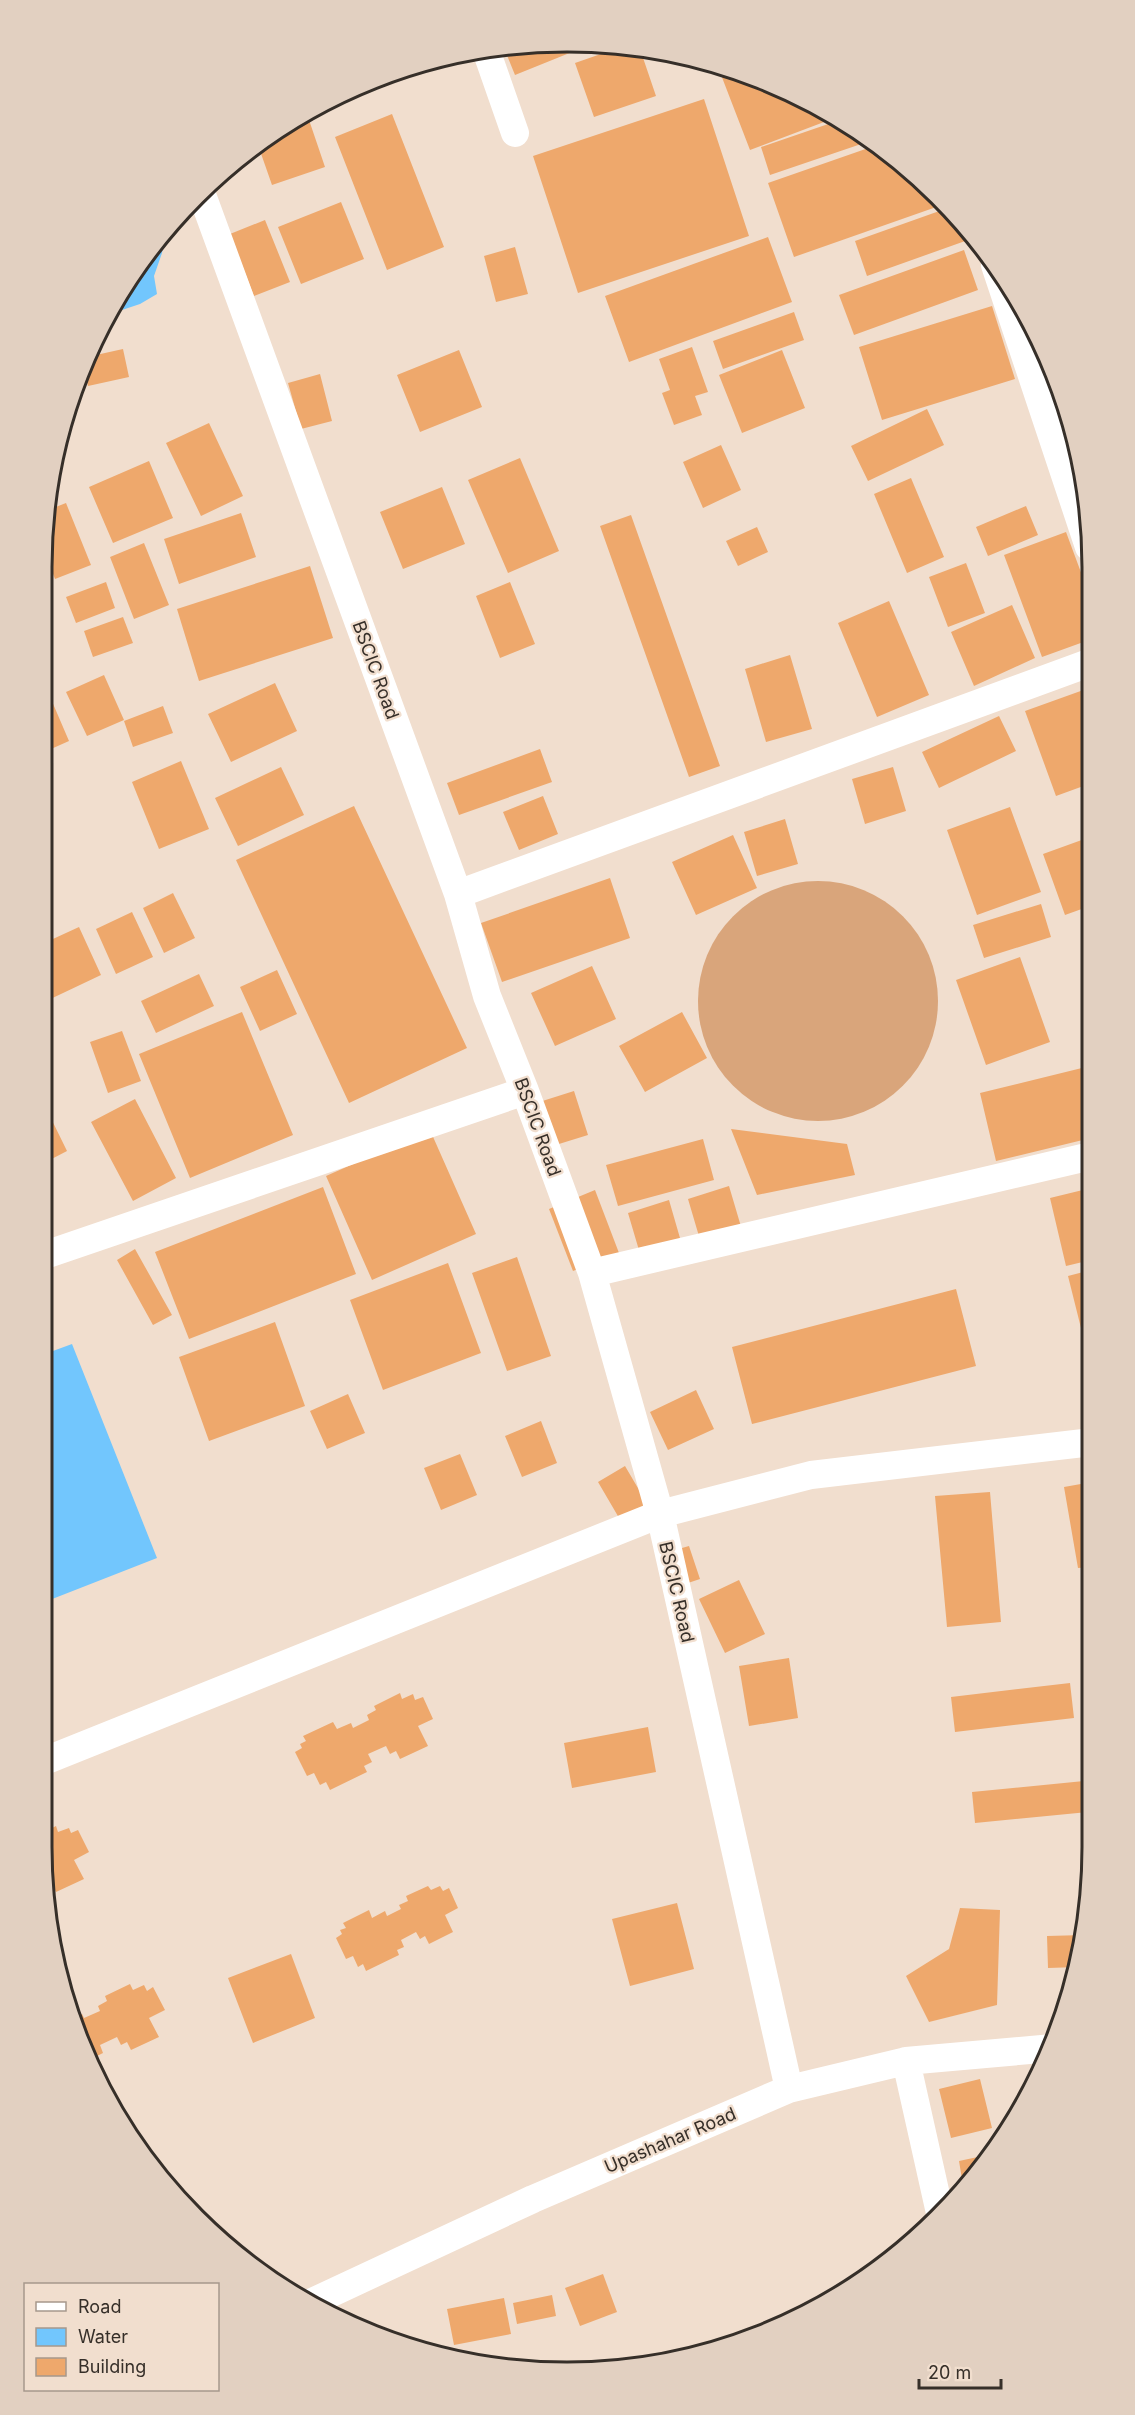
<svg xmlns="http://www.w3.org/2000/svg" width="1135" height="2415" font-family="Inter,sans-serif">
	<rect width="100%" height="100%" fill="#f1dece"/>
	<path fill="#d9a57b" d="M698 1001a120 120 0 1 1 240 0a120 120 0 1 1-240 0Z"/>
	<path fill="#72c6fd" d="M 165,234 L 162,253 L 154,276 L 157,294 L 140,304 L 110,314 L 130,276 Z
		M 72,1344 L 157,1558 L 42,1603 L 42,1355 Z"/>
	<path fill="#eea86c" d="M 568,42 L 572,52 L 515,75 L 504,48 Z
		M 621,47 L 640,49 L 656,96 L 594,117 L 575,63 Z
		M 718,67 L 768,82 L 832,119 L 750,150 Z
		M 704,99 L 749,236 L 578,293 L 533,156 Z
		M 307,114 L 325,167 L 272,185 L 258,145 L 275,131 Z
		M 392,114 L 444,247 L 387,270 L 335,137 Z
		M 837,121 L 870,141 L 770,175 L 761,147 Z
		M 877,145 L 887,150 L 942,205 L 794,257 L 768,183 Z
		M 243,157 L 245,167 L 225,172 Z
		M 341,202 L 364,259 L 301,284 L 278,227 Z
		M 945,209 L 962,226 L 968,240 L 867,276 L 855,241 Z
		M 265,220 L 290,282 L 254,296 L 230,234 Z
		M 768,237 L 792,302 L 629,362 L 605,296 Z
		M 515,247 L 528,294 L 496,302 L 484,256 Z
		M 964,250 L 978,290 L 854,335 L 839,295 Z
		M 992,306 L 1015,379 L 882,420 L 859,347 Z
		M 794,312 L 804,340 L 723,369 L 713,341 Z
		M 692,347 L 708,392 L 695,396 L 702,415 L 674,425 L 662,393 L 670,390 L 659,359 Z
		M 123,349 L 129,377 L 88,386 L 83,364 L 87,357 Z
		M 459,350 L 482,407 L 420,432 L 397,375 Z
		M 782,350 L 805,408 L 742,433 L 719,375 Z
		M 320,374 L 332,421 L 301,429 L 288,383 Z
		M 927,409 L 944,445 L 868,481 L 851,446 Z
		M 209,423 L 243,496 L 201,516 L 166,443 Z
		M 721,445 L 741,490 L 703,508 L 683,462 Z
		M 520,458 L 559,551 L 508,573 L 468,480 Z
		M 149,461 L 173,518 L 113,543 L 89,487 Z
		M 911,478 L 944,557 L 907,573 L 874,494 Z
		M 442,487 L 465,544 L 403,569 L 380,512 Z
		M 66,503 L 91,565 L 55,579 L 44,550 L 48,510 Z
		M 1026,506 L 1038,535 L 988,556 L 976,527 Z
		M 241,513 L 256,557 L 179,584 L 164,539 Z
		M 631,515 L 720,766 L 689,777 L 600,526 Z
		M 757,527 L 768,552 L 738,566 L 726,541 Z
		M 1066,532 L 1089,594 L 1089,640 L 1042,657 L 1004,555 Z
		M 144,543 L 169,605 L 134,619 L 110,557 Z
		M 966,563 L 985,613 L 948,627 L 929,577 Z
		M 310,566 L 333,638 L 199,681 L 177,609 Z
		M 106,582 L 115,608 L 76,623 L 66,597 Z
		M 510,582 L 535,644 L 500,658 L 476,596 Z
		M 889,601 L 929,695 L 877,717 L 838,623 Z
		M 1012,605 L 1035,658 L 974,686 L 951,632 Z
		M 123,617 L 133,643 L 93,657 L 84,631 Z
		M 790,655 L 812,729 L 766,742 L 745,669 Z
		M 104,675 L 124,720 L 87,736 L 66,692 Z
		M 275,683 L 297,731 L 231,762 L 208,714 Z
		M 1089,688 L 1089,784 L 1056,796 L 1025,711 Z
		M 51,699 L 69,741 L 42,753 L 42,703 Z
		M 163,706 L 173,733 L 133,747 L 124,721 Z
		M 999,716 L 1016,751 L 939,788 L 922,752 Z
		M 540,749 L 552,782 L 459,815 L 447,783 Z
		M 181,761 L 209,829 L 159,849 L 132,782 Z
		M 281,767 L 304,815 L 238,846 L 215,798 Z
		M 893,767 L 906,811 L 865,824 L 852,779 Z
		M 543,796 L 558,834 L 519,850 L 503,812 Z
		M 354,806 L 467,1048 L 349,1103 L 236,860 Z
		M 1010,807 L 1041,892 L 977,915 L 947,830 Z
		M 785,819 L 798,864 L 757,876 L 744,832 Z
		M 733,835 L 757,888 L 696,915 L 672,862 Z
		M 1090,837 L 1090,906 L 1065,915 L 1043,854 Z
		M 610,878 L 630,938 L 502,982 L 481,923 Z
		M 173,893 L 195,938 L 164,953 L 143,908 Z
		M 1041,904 L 1051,937 L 984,958 L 973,925 Z
		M 132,912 L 153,957 L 116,974 L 96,929 Z
		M 79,927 L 101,975 L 42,1003 L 42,944 Z
		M 1020,957 L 1050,1042 L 986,1065 L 956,980 Z
		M 592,966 L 616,1019 L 555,1046 L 531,993 Z
		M 277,970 L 297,1014 L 260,1031 L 240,987 Z
		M 199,974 L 214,1006 L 156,1033 L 141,1001 Z
		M 242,1012 L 293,1135 L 190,1178 L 139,1054 Z
		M 682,1012 L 707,1058 L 645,1092 L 619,1046 Z
		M 122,1031 L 141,1081 L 108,1093 L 90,1042 Z
		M 1090,1066 L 1091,1138 L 996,1161 L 980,1093 Z
		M 574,1091 L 588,1135 L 546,1148 L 533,1104 Z
		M 135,1099 L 176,1178 L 133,1201 L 91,1122 Z
		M 42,1100 L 67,1151 L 42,1164 Z
		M 731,1129 L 847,1144 L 855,1175 L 757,1195 Z
		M 430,1130 L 476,1234 L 372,1280 L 326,1176 Z
		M 703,1139 L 714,1180 L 618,1206 L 606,1165 Z
		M 729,1186 L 742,1230 L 701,1243 L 688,1199 Z
		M 323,1187 L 356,1274 L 189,1339 L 155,1252 Z
		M 1091,1188 L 1091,1260 L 1066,1266 L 1050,1198 Z
		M 595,1190 L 619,1253 L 573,1271 L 549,1209 Z
		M 669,1200 L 682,1245 L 641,1257 L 628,1213 Z
		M 135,1249 L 172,1315 L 153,1325 L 117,1260 Z
		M 517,1257 L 551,1356 L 507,1371 L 472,1273 Z
		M 448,1263 L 481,1353 L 383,1390 L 350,1300 Z
		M 1091,1270 L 1091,1351 L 1087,1352 L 1068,1276 Z
		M 956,1289 L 976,1366 L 752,1424 L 732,1347 Z
		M 275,1322 L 305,1406 L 209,1441 L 179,1357 Z
		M 696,1390 L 714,1429 L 668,1450 L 650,1412 Z
		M 348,1394 L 365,1433 L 327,1449 L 310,1411 Z
		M 541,1421 L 557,1463 L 522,1477 L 505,1436 Z
		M 460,1454 L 477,1495 L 441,1510 L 424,1468 Z
		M 625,1466 L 649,1507 L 622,1523 L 598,1482 Z
		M 1092,1482 L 1092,1567 L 1078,1568 L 1064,1487 Z
		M 990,1492 L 1001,1622 L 947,1627 L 935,1496 Z
		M 689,1546 L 700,1579 L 685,1584 L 675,1550 Z
		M 739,1580 L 765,1634 L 725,1653 L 699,1599 Z
		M 1086,1581 L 1092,1581 L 1092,1614 L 1089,1614 Z
		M 789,1658 L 798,1718 L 749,1726 L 739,1666 Z
		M 1070,1683 L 1074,1718 L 955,1732 L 951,1697 Z
		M 400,1693 L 402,1699 L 413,1694 L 415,1700 L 423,1697 L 433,1719 L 418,1726 L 428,1746 L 400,1759 L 396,1751 L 390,1754 L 386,1746 L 368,1754 L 372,1762 L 364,1766 L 367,1772 L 330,1790 L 326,1782 L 320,1785 L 314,1773 L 307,1776 L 295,1752 L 302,1748 L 300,1744 L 306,1741 L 303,1736 L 333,1722 L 337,1729 L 351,1723 L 353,1728 L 369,1720 L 367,1715 L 376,1710 L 374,1706 Z
		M 648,1727 L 656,1772 L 572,1788 L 564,1743 Z
		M 1084,1781 L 1088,1812 L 975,1823 L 972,1792 Z
		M 56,1826 L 58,1832 L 69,1828 L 71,1833 L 78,1830 L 89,1852 L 74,1860 L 84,1879 L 56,1892 L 52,1884 L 48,1886 L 42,1848 L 42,1833 Z
		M 428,1886 L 431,1890 L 440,1886 L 443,1891 L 449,1888 L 458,1908 L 445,1915 L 453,1932 L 429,1944 L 425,1936 L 420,1939 L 416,1932 L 401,1940 L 404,1947 L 397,1950 L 399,1955 L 366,1971 L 363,1964 L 358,1967 L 353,1956 L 346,1959 L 336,1938 L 342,1934 L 340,1930 L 346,1928 L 343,1923 L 369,1910 L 372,1918 L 385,1911 L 387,1916 L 401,1909 L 399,1905 L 408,1901 L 406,1896 Z
		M 677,1903 L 694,1969 L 630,1986 L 612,1919 Z
		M 960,1908 L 1000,1910 L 997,2005 L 929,2022 L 906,1976 L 949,1949 Z
		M 1084,1935 L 1078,1967 L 1048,1968 L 1047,1936 Z
		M 291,1954 L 315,2018 L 253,2043 L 228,1978 Z
		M 130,1984 L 133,1990 L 144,1985 L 147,1991 L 153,1987 L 165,2010 L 149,2018 L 159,2037 L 131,2050 L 127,2042 L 121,2045 L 117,2037 L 100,2045 L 103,2053 L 95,2057 L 98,2063 L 92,2066 L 71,2019 L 82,2014 L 84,2018 L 100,2011 L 98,2006 L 107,2001 L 105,1996 Z
		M 980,2079 L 992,2128 L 951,2138 L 939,2089 Z
		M 987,2155 L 976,2172 L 964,2191 L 959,2161 Z
		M 603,2274 L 617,2312 L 580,2326 L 565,2288 Z
		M 552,2295 L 556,2316 L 517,2324 L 513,2303 Z
		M 504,2298 L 511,2334 L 454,2345 L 447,2309 Z"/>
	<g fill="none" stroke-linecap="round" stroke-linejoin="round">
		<path stroke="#fff" stroke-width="28" d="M 486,50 L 515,133
			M 201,192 L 458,894 L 487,996 L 525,1091 L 592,1273 L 660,1514 L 789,2089
			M 995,265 L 1089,547
			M 458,894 L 1089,663
			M 42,1256 L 525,1091
			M 592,1273 L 1091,1156
			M 42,1762 L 660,1514 L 811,1475 L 1092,1442
			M 906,2061 L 940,2213
			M 308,2304 L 533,2199 L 789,2089 L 906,2061 L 1053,2048"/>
	</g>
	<g text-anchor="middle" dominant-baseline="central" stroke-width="4.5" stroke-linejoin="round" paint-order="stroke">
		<g font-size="18" fill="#362f29" stroke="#f1dece">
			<text transform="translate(376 670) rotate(70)">BSCIC Road</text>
			<text transform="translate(538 1127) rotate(70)">BSCIC Road</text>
			<text transform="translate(677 1592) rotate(77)">BSCIC Road</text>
			<text transform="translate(670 2140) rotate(-23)">Upashahar Road</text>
		</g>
	</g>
	<path d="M0 0H1135V2415H0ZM567 52H567A515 515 0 0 1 1082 567V1847A515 515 0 0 1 567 2362H567A515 515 0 0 1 52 1847V567A515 515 0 0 1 567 52Z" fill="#e2d0c1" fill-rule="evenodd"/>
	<path fill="none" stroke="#362f29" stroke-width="3" d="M567 52H567A515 515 0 0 1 1082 567V1847A515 515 0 0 1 567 2362H567A515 515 0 0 1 52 1847V567A515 515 0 0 1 567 52Z"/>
	<rect x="24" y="2283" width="195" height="108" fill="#f1dece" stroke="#a6988c" stroke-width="1.5"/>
	<rect x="36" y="2302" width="30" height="9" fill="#ffffff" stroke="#a6988c" stroke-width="1.5"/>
	<text x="78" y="2313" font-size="18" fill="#362f29">Road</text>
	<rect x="36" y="2328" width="30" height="18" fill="#72c6fd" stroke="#a6988c" stroke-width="1.5"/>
	<text x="78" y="2343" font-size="18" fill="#362f29">Water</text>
	<rect x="36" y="2358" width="30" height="18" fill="#eea86c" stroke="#a6988c" stroke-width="1.5"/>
	<text x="78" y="2373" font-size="18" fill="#362f29">Building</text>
	<path d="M919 2379v9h82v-9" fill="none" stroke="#362f29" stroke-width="3"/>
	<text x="928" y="2379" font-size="18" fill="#362f29" stroke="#f1dece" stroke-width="4.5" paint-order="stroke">20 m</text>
</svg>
